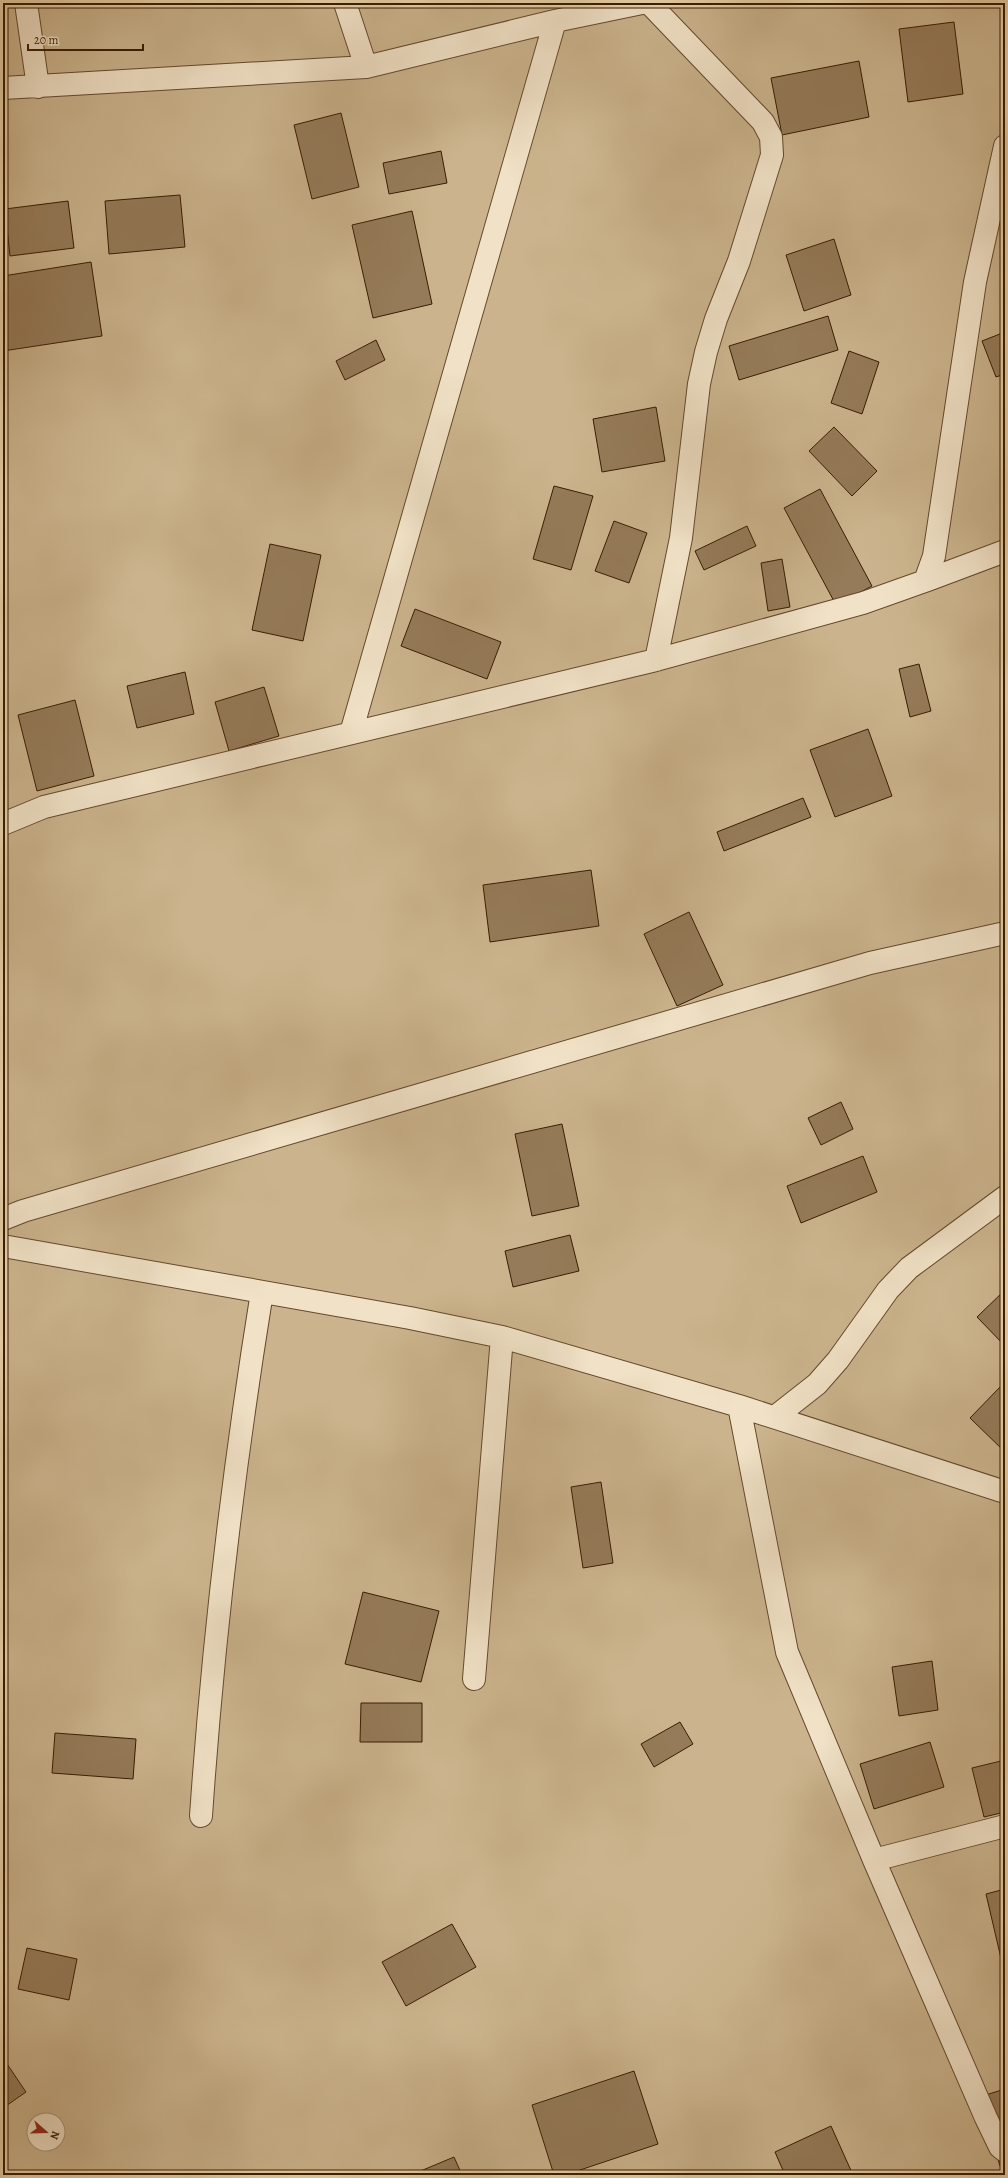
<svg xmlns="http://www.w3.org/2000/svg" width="1008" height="2178" font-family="Alegreya,serif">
	<rect width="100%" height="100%" fill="#e9d3a9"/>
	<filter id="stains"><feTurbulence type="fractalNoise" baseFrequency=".005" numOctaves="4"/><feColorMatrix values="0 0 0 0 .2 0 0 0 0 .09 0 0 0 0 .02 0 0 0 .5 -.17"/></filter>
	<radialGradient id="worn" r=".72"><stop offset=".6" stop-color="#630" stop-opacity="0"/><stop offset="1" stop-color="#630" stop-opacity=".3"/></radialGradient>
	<path fill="#cbb48d" stroke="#826848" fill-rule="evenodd" d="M 3,3 L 1005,3 L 1005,2175 L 3,2175 ZM 34,2120 L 58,2120 L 58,2144 L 34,2144 Z"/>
	<path fill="#957b59" stroke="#391b03" d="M 954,22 L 963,94 L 908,102 L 899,29 Z
		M 859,61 L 869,117 L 782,135 L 771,78 Z
		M 341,113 L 359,187 L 312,199 L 294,125 Z
		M 441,151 L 447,183 L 389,194 L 383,163 Z
		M 180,195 L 185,247 L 109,254 L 105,201 Z
		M 68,201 L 74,248 L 10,256 L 5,209 Z
		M 412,211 L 432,304 L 373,318 L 352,225 Z
		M 834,239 L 851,295 L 804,311 L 786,255 Z
		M 91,262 L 102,336 L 3,351 L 3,276 Z
		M 828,316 L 838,350 L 739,380 L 729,346 Z
		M 1005,332 L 1005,374 L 996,377 L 982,341 Z
		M 376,340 L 385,360 L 345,380 L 336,361 Z
		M 849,351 L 879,362 L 862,414 L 831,403 Z
		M 656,407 L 665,461 L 602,472 L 593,419 Z
		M 834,427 L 877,471 L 852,496 L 809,451 Z
		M 554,486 L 593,496 L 571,570 L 533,559 Z
		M 820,489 L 872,586 L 836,605 L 784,508 Z
		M 614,521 L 647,533 L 629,583 L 595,571 Z
		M 747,526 L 756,546 L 704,570 L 695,551 Z
		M 270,544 L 321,555 L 303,641 L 252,630 Z
		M 782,559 L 790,607 L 768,611 L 761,563 Z
		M 415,609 L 501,642 L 487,679 L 401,646 Z
		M 919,664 L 931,711 L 910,717 L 899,669 Z
		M 185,672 L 194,714 L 137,728 L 127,686 Z
		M 264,687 L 279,736 L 229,751 L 215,702 Z
		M 75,700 L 94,776 L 37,791 L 18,715 Z
		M 868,729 L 892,796 L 835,817 L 810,750 Z
		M 803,798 L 811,817 L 724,851 L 717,832 Z
		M 591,870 L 599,926 L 490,942 L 483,885 Z
		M 689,912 L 723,985 L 677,1006 L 644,934 Z
		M 841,1102 L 853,1129 L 821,1145 L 808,1118 Z
		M 562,1124 L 579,1206 L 532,1216 L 515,1134 Z
		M 863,1156 L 877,1192 L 801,1223 L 787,1186 Z
		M 570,1235 L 579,1271 L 513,1287 L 505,1251 Z
		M 1005,1290 L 1005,1346 L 977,1317 Z
		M 1001,1386 L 1005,1389 L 1005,1452 L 970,1418 Z
		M 601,1482 L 613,1563 L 583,1568 L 571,1487 Z
		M 363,1592 L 439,1611 L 421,1682 L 345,1664 Z
		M 932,1661 L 938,1710 L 899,1716 L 892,1667 Z
		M 361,1703 L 422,1703 L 422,1742 L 360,1742 Z
		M 680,1722 L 693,1744 L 654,1767 L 641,1744 Z
		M 55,1733 L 136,1739 L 133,1779 L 52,1773 Z
		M 930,1742 L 944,1787 L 874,1809 L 860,1764 Z
		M 1005,1760 L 1005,1812 L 984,1817 L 972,1768 Z
		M 1005,1889 L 1005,1966 L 1003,1967 L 986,1894 Z
		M 452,1924 L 476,1967 L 406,2006 L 382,1962 Z
		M 27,1948 L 77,1959 L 69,2000 L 18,1989 Z
		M 3,2058 L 26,2092 L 3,2108 Z
		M 634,2071 L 658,2144 L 565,2175 L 554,2175 L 532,2105 Z
		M 1005,2089 L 1005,2164 L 1000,2166 L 979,2097 Z
		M 831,2126 L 853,2175 L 785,2175 L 775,2152 Z
		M 454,2157 L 462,2175 L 411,2175 Z"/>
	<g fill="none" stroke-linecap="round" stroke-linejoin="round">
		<g stroke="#65492c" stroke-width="24">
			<path id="minor" d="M 26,3 L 38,87
				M 345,3 L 366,67
				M 649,3 L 763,122 L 771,137 L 772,155 L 739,261 L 716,319 L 706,352 L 699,384 L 681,538 L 656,660
				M 3,88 L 366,67 L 555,21 L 642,3
				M 925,581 L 1005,551
				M 351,733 L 555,21
				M 3,824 L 44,807 L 656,660 L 863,603 L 925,581 L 934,556 L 975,282 L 1005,146
				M 3,1219 L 23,1211 L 870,963 L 1005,933
				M 3,1246 L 410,1318 L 502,1337 L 739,1406 L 1005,1492
				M 739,1406 L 787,1652 L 874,1860 L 986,2118 L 1000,2147 L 1005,2151
				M 775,1417 L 817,1384 L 838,1360 L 888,1290 L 909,1268 L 1005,1197
				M 474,1679 L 502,1337
				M 201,1816 C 213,1640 234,1465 262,1292
				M 874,1860 L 1005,1826"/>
		</g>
		<use href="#minor" stroke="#f1e2c7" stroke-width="22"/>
	</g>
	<rect width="1008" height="2178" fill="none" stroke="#e9d3a9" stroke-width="16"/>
	<rect x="4" y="4" width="1000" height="2170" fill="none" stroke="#391b03" stroke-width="2"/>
	<rect x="8" y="8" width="992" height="2162" fill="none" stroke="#391b03"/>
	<g transform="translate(46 2132) rotate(110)"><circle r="19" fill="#f1e2c7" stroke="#a79279"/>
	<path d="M0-3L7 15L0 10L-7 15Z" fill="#8f2418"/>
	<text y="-6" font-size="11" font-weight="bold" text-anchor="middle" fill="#391b03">N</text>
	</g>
	<path d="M28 44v6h115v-6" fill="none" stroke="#391b03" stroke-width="2"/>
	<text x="34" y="44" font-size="12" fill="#391b03" stroke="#f1e2c7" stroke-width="3" paint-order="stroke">20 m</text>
	<rect width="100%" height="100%" filter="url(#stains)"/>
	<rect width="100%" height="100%" fill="url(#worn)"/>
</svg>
